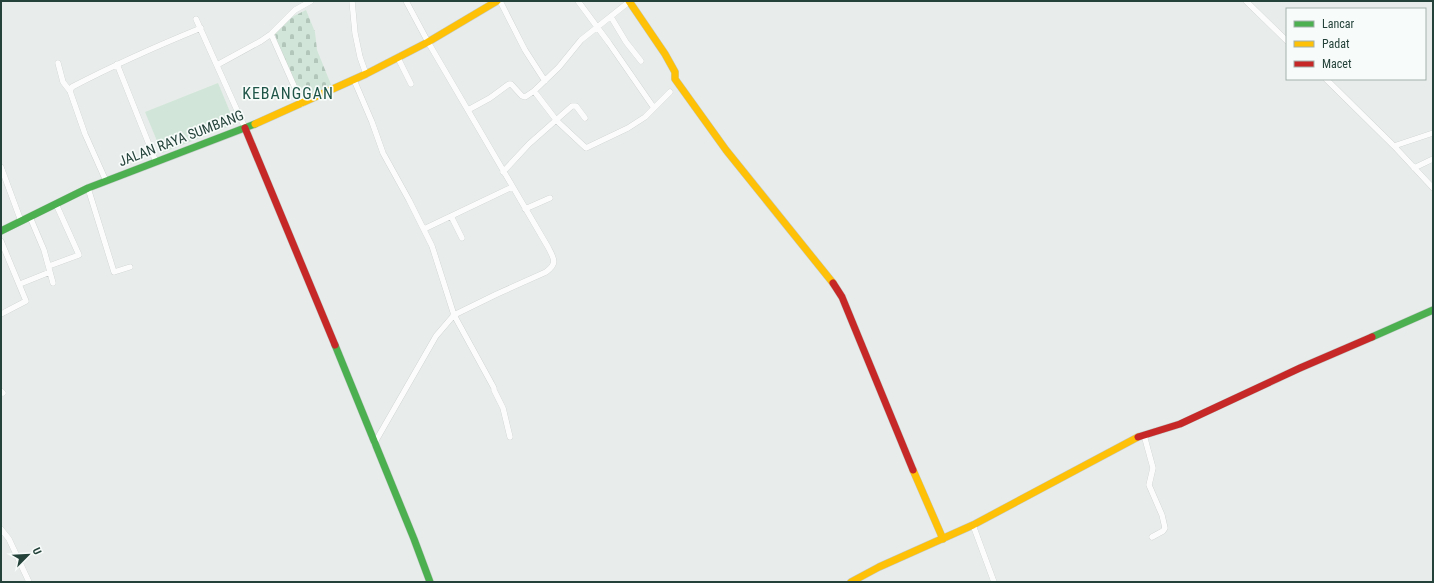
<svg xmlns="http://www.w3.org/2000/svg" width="1434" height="583" font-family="'Roboto Condensed',sans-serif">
	<defs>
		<pattern id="cemetery-stones" width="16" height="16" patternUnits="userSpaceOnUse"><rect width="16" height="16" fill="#d1e6d8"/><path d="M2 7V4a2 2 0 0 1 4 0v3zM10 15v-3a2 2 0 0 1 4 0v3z" fill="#b3c6ba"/></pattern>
	</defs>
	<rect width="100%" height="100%" fill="#e8edeb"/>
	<path fill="url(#cemetery-stones)" d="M 306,10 L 315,32 L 317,50 L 332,87 L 302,100 L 281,53 L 275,34 L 292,17 Z"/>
	<path fill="#d1e6d8" d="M 218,83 L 235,124 L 162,153 L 145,112 Z"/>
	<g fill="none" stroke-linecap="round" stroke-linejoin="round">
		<g stroke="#c5cac8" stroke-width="6">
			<path id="street" d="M 352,1 L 355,33 L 360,57 L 366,74
				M 500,1 L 525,50 L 545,81
				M 578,1 L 609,43 L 654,108
				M 1246,1 L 1287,41
				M 611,17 L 626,42 L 641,61
				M 196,19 L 245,128
				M 271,34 L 302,104
				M 398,58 L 411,84
				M 58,63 L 63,82 L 70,91 L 85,134 L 106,181
				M 117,64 L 156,162
				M 217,65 L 261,41 L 271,34 L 295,10 L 311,1
				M 1326,79 L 1394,146 L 1433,188
				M 354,80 L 372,122 L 383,153 L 409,200 L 432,246 L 454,315 L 494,388 L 494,390 L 503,408 L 510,437
				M 70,91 L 72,87 C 114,65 157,46 201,28
				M 534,91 L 557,121 L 586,148 L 628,128 L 645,117 L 670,92
				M 468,110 L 490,98 L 509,84 L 511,84 L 522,96 L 525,97 L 534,91 L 559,67 L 581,40 L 630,1
				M 1394,146 L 1433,133
				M 1,167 L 21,221
				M 1414,168 L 1433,159
				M 503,172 L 529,144 L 572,106 L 576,106 L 585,118
				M 88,188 L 114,272 L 130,267
				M 525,209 L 550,198
				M 451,216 L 462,238
				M 30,217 L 44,250 L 53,283
				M 424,229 L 512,187
				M 1,241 L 26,301 L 1,314
				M 49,266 L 79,255 L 56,204
				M 20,284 L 50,272
				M 1,391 L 3,393
				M 1144,435 L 1153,468 L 1149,485 L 1162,515 L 1165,528 L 1163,531 L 1152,537
				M 374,444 L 436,336 L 454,315 L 497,294 L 546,272 C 558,263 554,259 548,247 L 428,42 L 406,1
				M 973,525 L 994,582
				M 1,529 L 9,539 L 29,582"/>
		</g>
		<g stroke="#c3cbc8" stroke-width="8">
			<path id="fast" d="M 1,231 L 88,188 L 255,124
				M 1372,337 L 1433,310
				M 335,345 L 414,539 L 430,582"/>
		</g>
		<g stroke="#c3cbc8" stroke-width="8">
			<path id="slow" d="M 629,1 L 665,54 L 675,72 L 675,79 L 726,150 L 833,283
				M 255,124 L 366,74 L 428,42 L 497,1
				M 913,470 L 943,539
				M 851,582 L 879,567 L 973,525 L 1138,437"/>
		</g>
		<g stroke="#c3cbc8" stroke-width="8">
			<path id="jam" d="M 245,128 L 335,345
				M 833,283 L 842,297 L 913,470
				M 1138,437 L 1180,424 L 1300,368 L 1372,337"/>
		</g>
		<use href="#street" stroke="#fcfcfc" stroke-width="5.5"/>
		<use href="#fast" stroke="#4caf50" stroke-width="7"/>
		<use href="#slow" stroke="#ffc107" stroke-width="7"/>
		<use href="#jam" stroke="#c62828" stroke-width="7"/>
	</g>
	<g text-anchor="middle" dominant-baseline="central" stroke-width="3.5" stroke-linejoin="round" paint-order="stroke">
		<g font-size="14" fill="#24423a" stroke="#f7fbf9">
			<text transform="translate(181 138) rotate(-21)">JALAN RAYA SUMBANG</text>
		</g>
		<g font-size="16" letter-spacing="1" fill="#1f5548" stroke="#f7fbf9">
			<text x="288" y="93">KEBANGGAN</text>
		</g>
	</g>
	<rect width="1434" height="583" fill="none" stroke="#24423a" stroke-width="4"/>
	<rect x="1286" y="8" width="140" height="72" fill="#f7fbf9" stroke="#a3b1ad"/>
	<rect x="1294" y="21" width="20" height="6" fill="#4caf50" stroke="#a3b1ad"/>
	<text x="1322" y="28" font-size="12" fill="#24423a">Lancar</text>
	<rect x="1294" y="41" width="20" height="6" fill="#ffc107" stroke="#a3b1ad"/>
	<text x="1322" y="48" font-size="12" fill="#24423a">Padat</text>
	<rect x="1294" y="61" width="20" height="6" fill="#c62828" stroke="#a3b1ad"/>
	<text x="1322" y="68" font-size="12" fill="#24423a">Macet</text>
	<g transform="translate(28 555) rotate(66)" stroke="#f7fbf9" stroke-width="3" paint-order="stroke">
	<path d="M0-3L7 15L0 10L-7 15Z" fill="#24423a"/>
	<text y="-6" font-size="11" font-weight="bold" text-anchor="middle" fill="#24423a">U</text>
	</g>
</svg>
